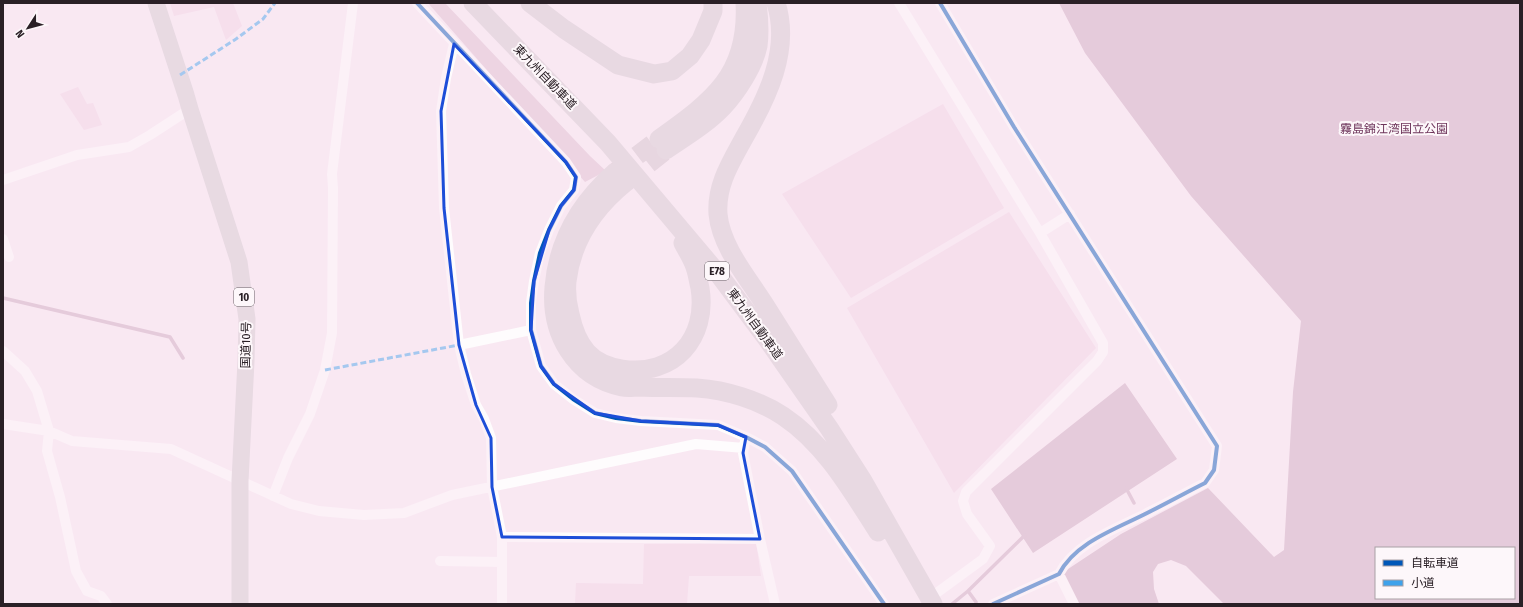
<svg xmlns="http://www.w3.org/2000/svg" width="1523" height="607" font-family="'Fira Sans Condensed','Noto Sans JP',sans-serif">
	<rect width="100%" height="100%" fill="#f9e8f2"/>
	<path fill="#f1d4e5" d="M 170,3 L 233,3 L 242,26 L 226,40 L 214,7 L 174,16 Z
		M 78,87 L 87,104 L 93,103 L 102,125 L 84,130 L 60,94 Z
		M 943,104 L 1004,208 L 851,298 L 782,194 Z
		M 1009,212 L 1096,348 L 954,493 L 847,308 Z
		M 756,542 L 761,576 L 689,576 L 687,604 L 575,604 L 576,583 L 643,584 L 644,544 Z"/>
	<path fill="#ddbccf" d="M 428,3 L 445,3 L 590,156 L 606,171 L 585,182 Z"/>
	<path fill="#cca8be" fill-rule="evenodd" d="M 1059,3 L 1520,3 L 1520,604 L 1224,604 L 1186,566 L 1171,560 L 1158,564 L 1153,572 L 1154,589 L 1159,604 L 1079,604 L 1062,573 L 1121,534 L 1208,488 L 1274,557 L 1284,550 L 1293,392 L 1301,321 L 1191,196 L 1085,53 ZM 1376,548 L 1514,548 L 1514,598 L 1376,598 Z
		M 1125,383 L 1177,459 L 1033,553 L 991,489 Z"/>
	<g fill="none" stroke-linecap="round" stroke-linejoin="round">
		<path stroke="#cca8be" stroke-width="3.5" d="M 3,298 L 170,337 L 183,358
			M 1126,488 L 1134,503
			M 968,591 L 976,602
			M 952,604 L 968,591 L 1025,535"/>
		<path stroke="#d0c0c9" stroke-width="19" stroke-dasharray="19 10" stroke-linecap="butt" d="M 614,173 L 659,139
			M 626,182 L 666,150"/>
		<path stroke="#fefcfd" stroke-width="10" d="M 417,3 L 566,162 L 576,177 L 574,190 L 561,206 L 549,230 L 540,253 L 534,281 L 531,303 L 531,330 L 541,366 L 554,384 L 573,399 L 595,413 L 616,418 L 641,421 L 718,425 L 746,437 L 765,447 L 792,471 L 884,604
			M 899,3 L 1040,233 L 1103,343 L 1103,352 L 1097,361 L 966,492 L 963,501 L 967,514 L 990,546 L 983,559 L 927,600
			M 940,3 L 1014,127 L 1217,446 L 1214,470 L 1205,483 C 1187,492 1169,502 1151,511 C 1119,528 1076,541 1059,574 L 993,604
			M 454,44 L 446,78 L 441,111 L 444,208 L 459,345 L 466,374 L 476,405 L 484,419 L 491,438 L 492,487 L 502,537 L 502,604
			M 3,180 L 77,155 L 129,147 L 150,135 L 190,109
			M 1040,233 L 1070,214
			M 3,239 L 9,257
			M 459,345 L 531,330
			M 3,351 L 25,371 L 37,391 L 49,431 L 47,451 L 60,497 L 76,571 L 87,591 L 101,596 L 107,604
			M 3,424 L 49,431 L 72,441 L 171,449 L 291,504 L 319,511 L 364,515 L 404,513 L 452,495 L 696,444 L 744,448
			M 745,441 L 743,453 L 760,539 L 775,604
			M 273,496 L 288,458 L 310,414 L 325,370 L 332,333 L 333,188 L 332,174 L 353,3
			M 502,537 L 760,539
			M 440,561 L 502,562
			M 1059,574 L 1074,604"/>
		<path stroke="#d2c9cf" stroke-width="17" d="M 156,3 L 186,95 L 190,109 L 239,262 L 247,319 L 246,361 L 240,481 L 240,604"/>
		<path stroke="#d3c8cf" stroke-width="19" d="M 473,3 L 608,143 L 720,276 L 767,339 L 829,428 L 863,481 L 933,604
			M 530,3 L 564,29 L 618,65 L 654,74 L 672,71 L 690,56 L 701,40 L 713,11 L 713,3
			M 776,3 C 791,50 767,98 744,138 C 731,162 716,185 718,214 C 721,247 748,278 765,305 C 786,338 807,372 828,405
			M 659,139 C 712,101 749,75 745,3
			M 666,150 C 685,137 707,124 723,107 C 737,92 754,66 758,46 C 760,31 759,18 757,3
			M 614,173 C 579,204 558,240 554,287 C 550,333 574,377 622,387 C 628,388 634,387 640,387 C 659,388 678,387 697,388 C 726,390 759,400 783,416 C 825,444 851,490 878,532
			M 626,182 C 595,207 572,240 567,281 C 566,292 567,303 570,314 C 573,328 578,342 587,352 C 596,362 610,367 622,369 C 674,377 708,338 700,288 C 698,280 697,270 693,262 C 690,255 686,249 683,243"/>
		<path stroke="#3ea2eb" stroke-width="3" stroke-dasharray="6 3" stroke-linecap="butt" d="M 180,75 L 236,39 L 263,19 L 275,3
			M 325,370 L 459,345"/>
		<g stroke="#fdf7fa" stroke-width="6">
			<path id="cycleway" d="M 417,3 L 566,162 L 576,177 L 574,190 L 561,206 L 549,230 L 540,253 L 534,281 L 531,303 L 531,330 L 541,366 L 554,384 L 573,399 L 595,413 L 616,418 L 641,421 L 718,425 L 746,437 L 765,447 L 792,471 L 884,604
				M 940,3 L 1014,127 L 1217,446 L 1214,470 L 1205,483 C 1187,492 1169,502 1151,511 C 1119,528 1076,541 1059,574 L 993,604"/>
		</g>
		<use href="#cycleway" stroke="#0057b8" stroke-width="4"/>
	</g>
	<path d="M0 0H1523V607H0ZM 454,44 L 566,162 L 576,177 L 574,190 L 561,206 L 549,230 L 534,281 L 531,330 L 541,366 L 554,384 L 595,413 L 641,421 L 718,425 L 746,437 L 743,453 L 760,539 L 502,537 L 492,487 L 491,438 L 476,405 L 459,345 L 444,208 L 441,111 Z" fill="#f9e8f2" fill-opacity=".55" fill-rule="evenodd"/>
	<path fill="none" stroke="#1d4ed8" stroke-width="3" stroke-linejoin="round" d="M 454,44 L 566,162 L 576,177 L 574,190 L 561,206 L 549,230 L 534,281 L 531,330 L 541,366 L 554,384 L 595,413 L 641,421 L 718,425 L 746,437 L 743,453 L 760,539 L 502,537 L 492,487 L 491,438 L 476,405 L 459,345 L 444,208 L 441,111 Z"/>
	<g text-anchor="middle" dominant-baseline="central" stroke-width="4" stroke-linejoin="round" paint-order="stroke">
		<g fill="#fdf7fa" stroke="#696066" stroke-width="1">
			<rect x="705" y="262" width="24" height="18" rx="3"/>
			<rect x="234" y="288" width="20" height="18" rx="3"/>
		</g>
		<g font-size="11" font-weight="bold" fill="#2a2026">
			<text x="717" y="271">E78</text>
			<text x="244" y="297">10</text>
		</g>
		<g font-size="12" fill="#2a2026" stroke="#fdf7fa">
			<text transform="translate(545 77) rotate(46)">東九州自動車道</text>
			<text transform="translate(755 324) rotate(54)">東九州自動車道</text>
			<text transform="translate(246 345) rotate(-89)">国道10号</text>
		</g>
		<g font-size="12" fill="#6e355b" stroke="#fdf7fa">
			<text x="1394" y="129">霧島錦江湾国立公園</text>
		</g>
	</g>
	<rect width="1523" height="607" fill="none" stroke="#2a2026" stroke-width="8"/>
	<rect x="1375" y="547" width="140" height="52" fill="#fdf7fa" stroke="#a9a1a5"/>
	<rect x="1383" y="560" width="20" height="6" fill="#0057b8" stroke="#a9a1a5"/>
	<text x="1411" y="567" font-size="12" fill="#2a2026">自転車道</text>
	<rect x="1383" y="580" width="20" height="6" fill="#3ea2eb" stroke="#a9a1a5"/>
	<text x="1411" y="587" font-size="12" fill="#2a2026">小道</text>
	<g transform="translate(28 28) rotate(234)" stroke="#fdf7fa" stroke-width="3" paint-order="stroke">
	<path d="M0-3L7 15L0 10L-7 15Z" fill="#2a2026"/>
	<text y="-6" font-size="11" font-weight="bold" text-anchor="middle" fill="#2a2026">N</text>
	</g>
</svg>
